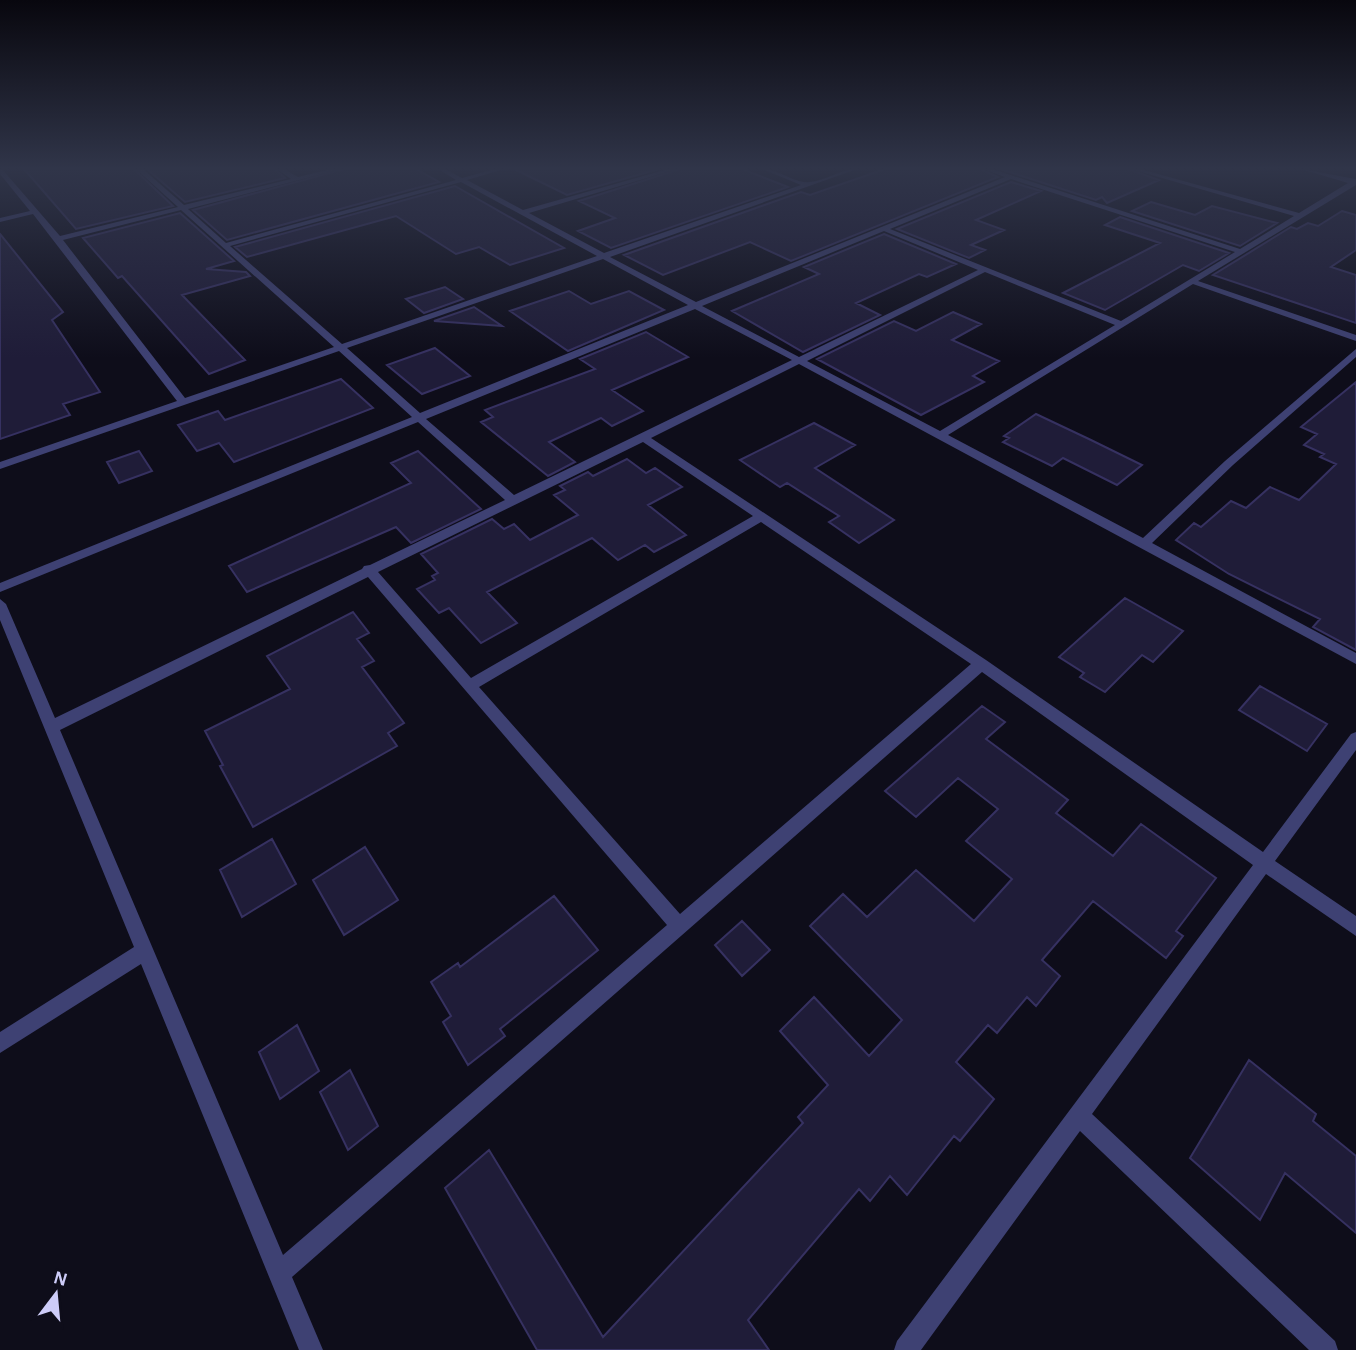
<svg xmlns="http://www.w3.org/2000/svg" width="1356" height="1350" font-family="'Alegreya Sans',sans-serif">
	<rect width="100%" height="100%" fill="#0e0d1a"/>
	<path fill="#1f1c38" stroke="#363161" stroke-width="2" d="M 24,169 L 134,169 L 173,206 L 76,229 Z
		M 147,169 L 275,169 L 285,178 L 185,202 Z
		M 344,169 L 416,169 L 439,182 L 227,240 L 193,210 Z
		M 514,169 L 659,169 L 567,195 Z
		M 680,169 L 742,169 L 788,187 L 611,248 L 578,231 L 615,218 L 579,201 Z
		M 885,169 L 980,169 L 998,177 L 791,261 L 750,242 L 663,275 L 624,255 L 801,192 L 810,195 Z
		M 1000,169 L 1128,169 L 1159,180 L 1107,203 L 1102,197 L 1096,200 Z
		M 1011,182 L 1041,191 L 976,220 L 1004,230 L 971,245 L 985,250 L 969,258 L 897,229 Z
		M 455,186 L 564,248 L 510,265 L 479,247 L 456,254 L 396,216 L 247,257 L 235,247 Z
		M 1151,202 L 1195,215 L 1212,206 L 1277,223 L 1240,246 L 1132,211 Z
		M 1342,211 L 1356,215 L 1356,250 L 1331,267 L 1356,275 L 1356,323 L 1213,275 L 1291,227 L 1297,229 L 1308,223 L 1318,226 Z
		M 180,213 L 234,261 L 206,269 L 246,272 L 250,276 L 182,295 L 245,360 L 209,374 L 122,276 L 118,278 L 83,238 Z
		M 1120,217 L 1229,253 L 1199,271 L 1183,265 L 1105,310 L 1063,293 L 1160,243 L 1105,225 Z
		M 0,234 L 63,312 L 52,320 L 100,392 L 63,404 L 70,415 L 0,439 Z
		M 884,234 L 956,264 L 927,277 L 919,274 L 856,303 L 880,315 L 803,352 L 732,311 L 819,274 L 804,267 Z
		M 445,287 L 463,299 L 424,313 L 406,299 Z
		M 569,291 L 591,304 L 629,291 L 664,310 L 568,351 L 510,311 Z
		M 474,307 L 502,326 L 434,321 Z
		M 953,312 L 981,324 L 952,340 L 999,361 L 973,376 L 984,382 L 921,415 L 817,359 L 894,321 L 916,331 Z
		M 646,332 L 688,357 L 612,390 L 643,411 L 612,426 L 601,418 L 549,442 L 575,462 L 548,476 L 481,422 L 493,417 L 485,410 L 595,369 L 580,359 Z
		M 435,348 L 470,376 L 422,394 L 387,365 Z
		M 341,379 L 373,408 L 234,462 L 219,443 L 197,451 L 178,425 L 218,411 L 225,420 Z
		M 1356,382 L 1356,650 L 1313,627 L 1320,619 L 1229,574 L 1176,540 L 1194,523 L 1201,527 L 1231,501 L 1246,508 L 1270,487 L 1299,500 L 1336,464 L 1320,457 L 1324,454 L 1304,445 L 1317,434 L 1301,427 Z
		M 1036,414 L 1091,440 L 1142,465 L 1117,485 L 1063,458 L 1052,466 L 1003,442 L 1009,438 L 1004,436 Z
		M 814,423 L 855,445 L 815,468 L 894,520 L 859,543 L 829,522 L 839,516 L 787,483 L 780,487 L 740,460 Z
		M 139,451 L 152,471 L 119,483 L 107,462 Z
		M 418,451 L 481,509 L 411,543 L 396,527 L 247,592 L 229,566 L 411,483 L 391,463 Z
		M 627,459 L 646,473 L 655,468 L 682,487 L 648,505 L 686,535 L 654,552 L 645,545 L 618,560 L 592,538 L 487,592 L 517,623 L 481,643 L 449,608 L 439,613 L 417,589 L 435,580 L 432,576 L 438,573 L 421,554 L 492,519 L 504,529 L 514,524 L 530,540 L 578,515 L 554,495 L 565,490 L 560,486 L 588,472 L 593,476 Z
		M 1125,598 L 1183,631 L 1153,662 L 1142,655 L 1105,692 L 1080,677 L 1084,673 L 1059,657 Z
		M 353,612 L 369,633 L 357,639 L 374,661 L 362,667 L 404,723 L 388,733 L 397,746 L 253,827 L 220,766 L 223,765 L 205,731 L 290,689 L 267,656 Z
		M 1260,686 L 1327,724 L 1307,751 L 1239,710 Z
		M 982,706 L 1005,722 L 986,739 L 1068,800 L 1056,813 L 1113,856 L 1141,824 L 1216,878 L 1176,931 L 1183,936 L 1166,958 L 1093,901 L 1042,960 L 1060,976 L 1036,1006 L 1027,997 L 997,1033 L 988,1025 L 956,1062 L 994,1099 L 960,1141 L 954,1136 L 907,1195 L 890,1176 L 870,1201 L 859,1189 L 748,1320 L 769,1350 L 537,1350 L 445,1188 L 489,1150 L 603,1337 L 803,1123 L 798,1117 L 828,1085 L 780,1031 L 814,997 L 869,1056 L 902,1020 L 810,926 L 843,894 L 867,917 L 916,870 L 974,921 L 1012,879 L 966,841 L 998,809 L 958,778 L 916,817 L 885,791 Z
		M 272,839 L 296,884 L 242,917 L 220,870 Z
		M 365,847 L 398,900 L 344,935 L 313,880 Z
		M 554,896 L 598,950 L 500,1029 L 505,1036 L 468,1065 L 443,1022 L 451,1016 L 431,982 L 458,963 L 460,967 Z
		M 742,921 L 770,950 L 742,976 L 715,945 Z
		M 297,1025 L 319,1071 L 280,1099 L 259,1052 Z
		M 1249,1060 L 1316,1114 L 1313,1121 L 1356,1156 L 1356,1233 L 1285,1173 L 1260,1220 L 1190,1158 Z
		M 350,1070 L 378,1126 L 348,1150 L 320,1092 Z"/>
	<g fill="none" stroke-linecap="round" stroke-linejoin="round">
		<path fill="#3e4173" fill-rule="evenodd" d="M 0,169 L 2,169 L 60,236 L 178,207 L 136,169 L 143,169 L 184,205 L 291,179 L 277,169 L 284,169 L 298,177 L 331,169 L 341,169 L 188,209 L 226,243 L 456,180 L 438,169 L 445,169 L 462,178 L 495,169 L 504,169 L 467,180 L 523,210 L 668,169 L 677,169 L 529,213 L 604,253 L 801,185 L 762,169 C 778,169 796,184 809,182 C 826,181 840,169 857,169 L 610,257 L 696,302 L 1005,177 L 983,169 L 992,169 L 1240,249 L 1294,216 L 1131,169 L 1140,169 L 1299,213 L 1348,183 L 1301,169 L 1356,179 L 1356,185 L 1198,281 L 1356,335 L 1356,341 L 1193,284 L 948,435 L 1143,538 L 1225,461 L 1356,349 L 1356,357 L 1233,465 L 1152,543 L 1356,653 L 1356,664 L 799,364 L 651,438 L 986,660 L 1263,852 L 1351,734 L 1356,732 L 1356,750 L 1275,861 L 1356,916 L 1356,936 L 1266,874 L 1092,1114 L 1335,1341 L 1338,1350 L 1309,1350 L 1080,1131 L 921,1350 L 894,1350 L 897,1341 L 1253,865 L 982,672 L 292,1277 L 323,1350 L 299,1350 L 141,964 L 0,1053 L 0,1032 L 134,947 L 0,620 L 0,599 L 6,604 L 55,718 L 362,569 L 364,566 L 370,565 L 505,500 L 418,422 L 0,592 L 0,583 L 412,417 L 339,351 L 0,469 L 0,462 L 177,401 L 33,214 L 0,222 L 0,218 L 30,211 L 0,174 ZM 1011,179 L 1235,252 L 1121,321 L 890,229 ZM 461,182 L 597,256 L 342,344 L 230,246 ZM 181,210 L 334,347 L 185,398 L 63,240 ZM 884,231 L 978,270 L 799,357 L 702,306 ZM 603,259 L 688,305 L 420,413 L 347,348 ZM 985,272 L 1115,325 L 940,431 L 807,361 ZM 695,309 L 792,360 L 514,495 L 426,419 ZM 643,442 L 753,516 L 471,678 L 378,572 ZM 761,522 L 971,664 L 680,914 L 479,687 ZM 368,577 L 667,925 L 283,1255 L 60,730 Z"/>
	</g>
	<linearGradient id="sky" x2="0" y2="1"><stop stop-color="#08070e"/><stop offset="0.47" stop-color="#303549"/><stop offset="1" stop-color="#303549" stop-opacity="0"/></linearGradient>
	<rect width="1356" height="358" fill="url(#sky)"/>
	<g transform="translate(56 1294) rotate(16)" stroke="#0e0d1a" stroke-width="5" paint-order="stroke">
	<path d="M0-5L12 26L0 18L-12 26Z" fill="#cdccf8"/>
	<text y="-10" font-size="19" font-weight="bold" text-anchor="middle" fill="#cdccf8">N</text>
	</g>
</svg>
